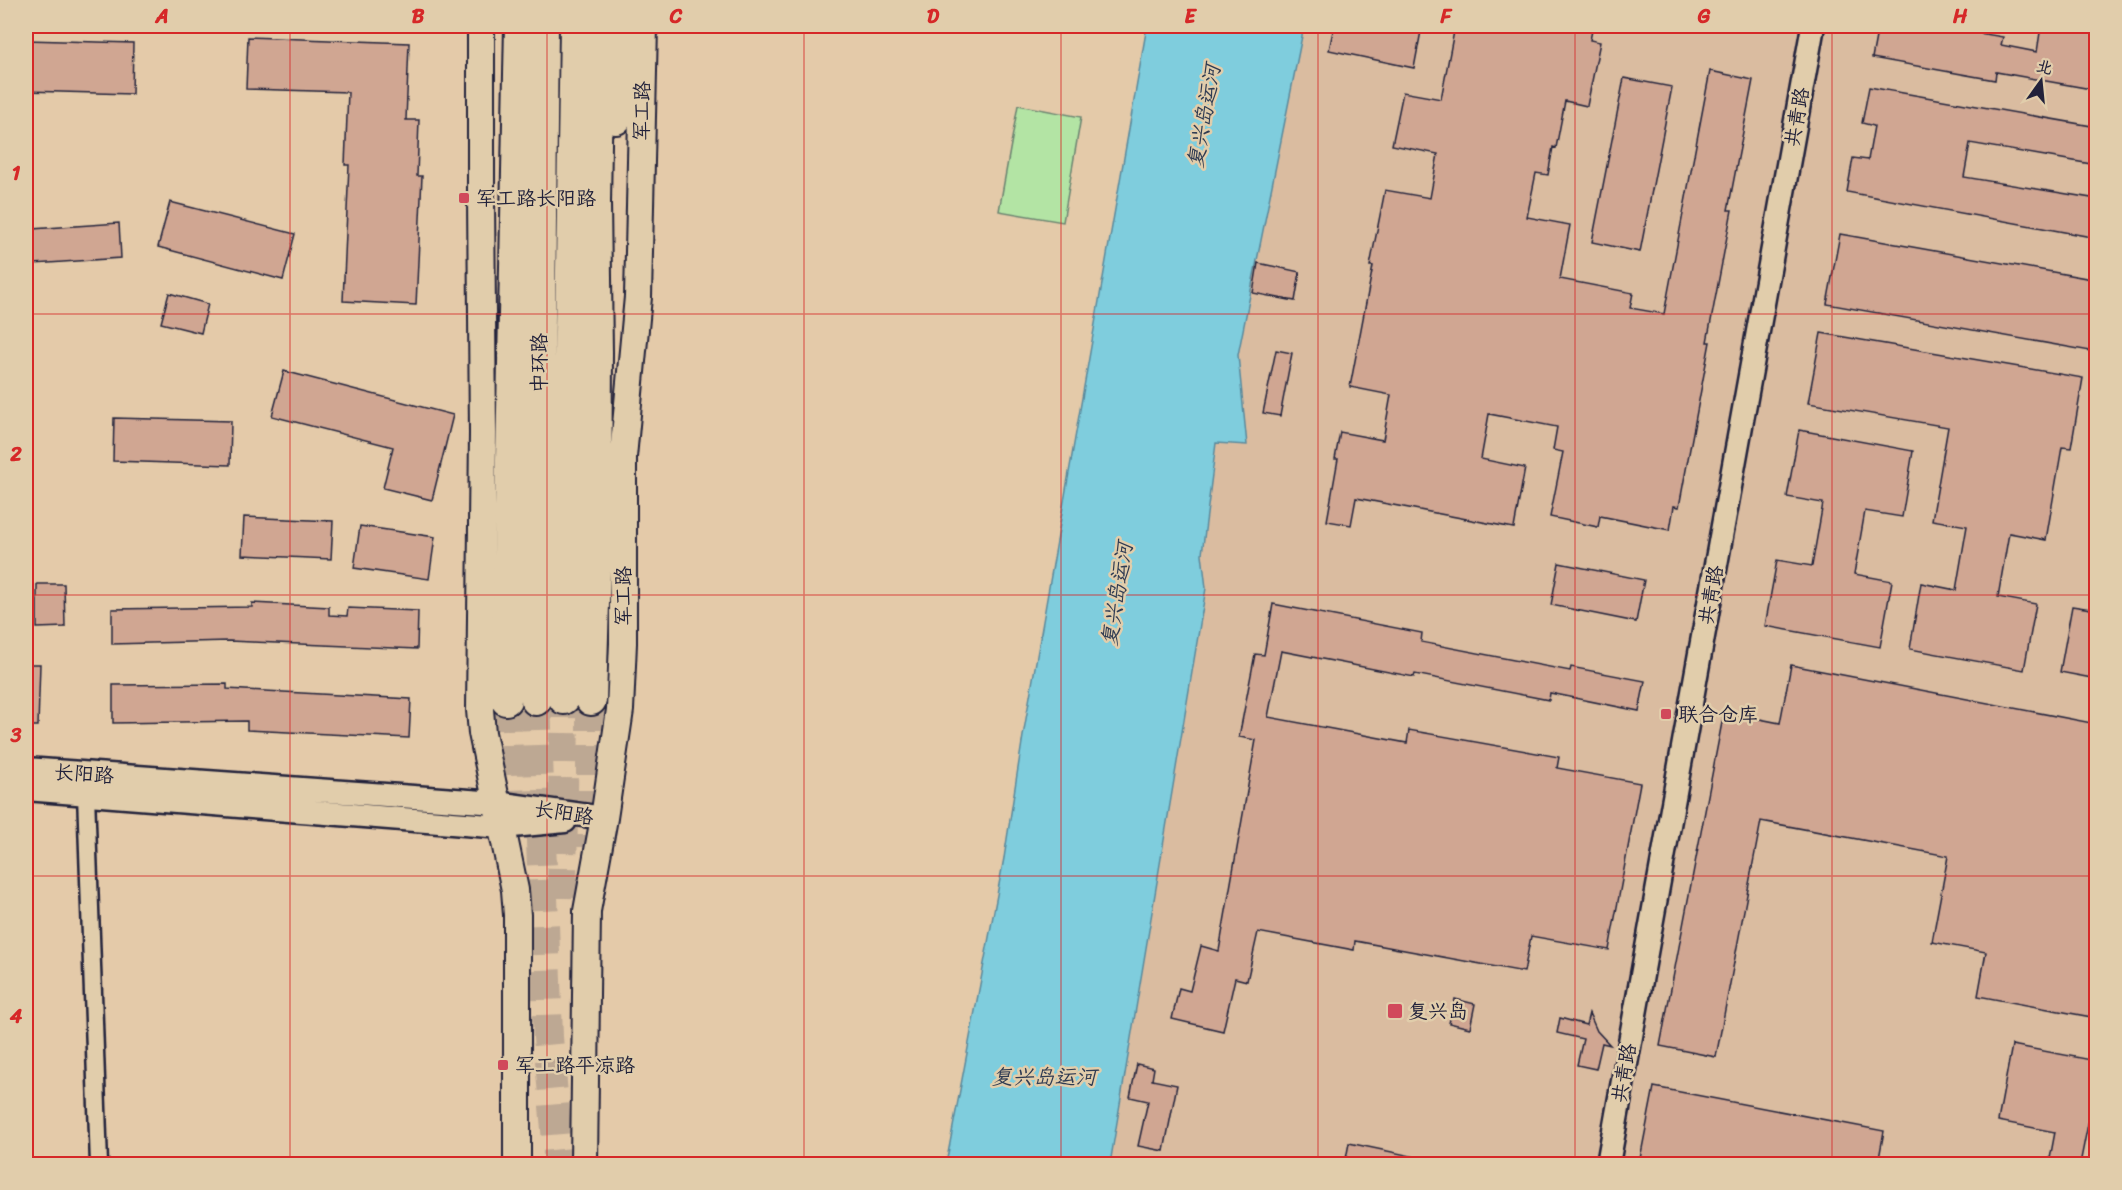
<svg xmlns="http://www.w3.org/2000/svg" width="2122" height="1190" font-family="Sriracha,'LXGW WenKai TC',sans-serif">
	<rect width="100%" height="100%" fill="#e4caa9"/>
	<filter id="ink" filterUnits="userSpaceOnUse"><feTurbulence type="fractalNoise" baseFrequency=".0167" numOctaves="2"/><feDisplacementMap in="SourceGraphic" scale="12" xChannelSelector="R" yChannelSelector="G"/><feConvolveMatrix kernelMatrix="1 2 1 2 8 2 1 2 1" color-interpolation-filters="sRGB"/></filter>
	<g filter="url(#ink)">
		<path fill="#dabca0" d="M 1304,26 L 2096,26 L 2096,1164 L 1110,1164 L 1206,588 L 1202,554 L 1216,443 L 1247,445 L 1238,355 Z"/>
		<path fill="#b3e4a4" stroke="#6a8370" stroke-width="1.5" d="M 1018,105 L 1081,117 L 1063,222 L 999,211 Z"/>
		<path fill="#7fcddd" stroke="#5a899c" stroke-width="1.5" d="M 1147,26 L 1304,26 L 1238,355 L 1247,445 L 1216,443 L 1202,554 L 1206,588 L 1110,1164 L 946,1164 L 1004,858 L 1023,736 Z"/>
		<path fill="#d0a692" stroke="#22223b" stroke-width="1.5" d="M 1334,26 L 1422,26 L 1414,68 L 1329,50 Z
			M 1455,26 L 1517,26 L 1536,29 L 1537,26 L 1593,26 L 1590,40 L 1600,42 L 1587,106 L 1565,101 L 1556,148 L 1553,147 L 1548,175 L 1536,173 L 1527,217 L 1570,225 L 1560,279 L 1633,293 L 1630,308 L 1664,314 L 1710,71 L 1753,80 L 1728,210 L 1732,210 L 1707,342 L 1710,342 L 1679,507 L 1674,506 L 1670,530 L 1600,516 L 1598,527 L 1550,517 L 1563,452 L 1553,450 L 1557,427 L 1489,414 L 1481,459 L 1525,468 L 1514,528 L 1356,498 L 1351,525 L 1327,521 L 1338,459 L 1335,459 L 1340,432 L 1383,440 L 1391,395 L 1350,387 L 1373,266 L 1370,266 L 1385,190 L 1430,198 L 1438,154 L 1392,145 L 1403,92 L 1441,99 Z
			M 1878,26 L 1938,26 L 2003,37 L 2001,45 L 2037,52 L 2041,26 L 2097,26 L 2097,90 L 1996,72 L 1995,80 L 1872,58 Z
			M 248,37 L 409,43 L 406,120 L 419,120 L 417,176 L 422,176 L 416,305 L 343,301 L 349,165 L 345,165 L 348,92 L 246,89 Z
			M 26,40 L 133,43 L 132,94 L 26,91 Z
			M 1624,78 L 1672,87 L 1640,252 L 1592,242 Z
			M 1869,87 L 2097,127 L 2097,165 L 1970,143 L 1964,177 L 2097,199 L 2097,238 L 1847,192 L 1853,158 L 1868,160 L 1874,126 L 1862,123 Z
			M 170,202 L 295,234 L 283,280 L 158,247 Z
			M 119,223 L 121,258 L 34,264 L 32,229 Z
			M 1840,234 L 2097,280 L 2097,317 L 2090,351 L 1827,304 Z
			M 1258,263 L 1300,272 L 1295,301 L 1253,293 Z
			M 169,293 L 208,304 L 201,333 L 161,323 Z
			M 1821,333 L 2083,378 L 2071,448 L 2062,447 L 2046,540 L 2009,533 L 1998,597 L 2036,604 L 2024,670 L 1910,649 L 1921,583 L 1956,590 L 1967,526 L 1932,520 L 1948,427 L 1808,403 Z
			M 1276,350 L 1292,353 L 1280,416 L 1263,413 Z
			M 284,371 L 453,415 L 432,500 L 383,488 L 393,447 L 272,416 Z
			M 114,418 L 231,421 L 230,465 L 113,461 Z
			M 1799,430 L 1913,451 L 1902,517 L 1865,511 L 1854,574 L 1892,581 L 1880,647 L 1765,626 L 1777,560 L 1812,566 L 1823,503 L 1787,497 Z
			M 244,517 L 333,521 L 331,559 L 242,555 Z
			M 360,526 L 435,537 L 429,579 L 354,568 Z
			M 1559,563 L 1644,580 L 1636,622 L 1551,605 Z
			M 37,584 L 64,584 L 65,627 L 37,628 Z
			M 252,603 L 329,607 L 329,615 L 347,616 L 348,608 L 418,611 L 417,649 L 229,641 L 112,644 L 112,609 L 252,607 Z
			M 1273,604 L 1422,633 L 1421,642 L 1570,671 L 1571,667 L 1645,681 L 1639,711 L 1550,693 L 1549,700 L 1415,674 L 1414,677 L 1281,651 L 1268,717 L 1407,743 L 1409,730 L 1559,757 L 1557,768 L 1640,783 L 1609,950 L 1531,936 L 1524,972 L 1355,941 L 1354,950 L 1258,932 L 1247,981 L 1235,978 L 1223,1031 L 1172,1019 L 1179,988 L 1190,991 L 1201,946 L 1219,951 L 1256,740 L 1239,737 L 1255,654 L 1264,655 Z
			M 2072,606 L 2097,610 L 2097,679 L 2060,672 Z
			M 26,664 L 40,664 L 38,726 L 26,726 Z
			M 1791,665 L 2097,724 L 2097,1018 L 1978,996 L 1986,952 L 1932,942 L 1948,856 L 1761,821 L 1716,1057 L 1660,1046 L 1724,712 L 1780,723 Z
			M 227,684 L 227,689 L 411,699 L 409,738 L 247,730 L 247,721 L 113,723 L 113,685 Z
			M 1455,999 L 1475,1004 L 1470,1028 L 1449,1023 Z
			M 1589,1013 L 1597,1031 L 1610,1045 L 1602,1043 L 1596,1069 L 1577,1065 L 1583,1039 L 1557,1033 L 1560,1018 L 1586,1025 Z
			M 2012,1045 L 2097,1061 L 2097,1079 L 2080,1164 L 2049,1164 L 2055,1132 L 1998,1121 Z
			M 1137,1064 L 1154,1068 L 1152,1080 L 1177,1085 L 1164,1151 L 1138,1146 L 1148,1101 L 1130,1097 Z
			M 1654,1087 L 1884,1131 L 1878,1164 L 1639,1164 Z
			M 1349,1143 L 1421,1158 L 1421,1164 L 1345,1164 Z"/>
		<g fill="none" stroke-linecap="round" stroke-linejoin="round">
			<path stroke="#bda893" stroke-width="30" stroke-dasharray="30 15" stroke-linecap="butt" d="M 506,700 L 511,834
				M 536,700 L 548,1037 L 559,1164
				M 591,700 L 591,847
				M 562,898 L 564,699"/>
			<g stroke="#22223b" stroke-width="21">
				<path id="street" d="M 86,794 L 99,1164"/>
			</g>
			<g stroke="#22223b" stroke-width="27">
				<path id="secondary" d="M 26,769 L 497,803 L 604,818
					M 26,789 L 502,827 L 565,821
					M 1608,1164 L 1813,26"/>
			</g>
			<g stroke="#22223b" stroke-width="30">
				<path id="primary" d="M 481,26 L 481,198 L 483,433 L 480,710 L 482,733 L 515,890 L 517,915 L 517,1164
					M 584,1164 L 587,911 L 604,818 L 620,710 L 623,643 L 623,457 L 638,297 L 644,26"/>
			</g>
			<g stroke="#22223b" stroke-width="34">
				<path id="highway" d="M 616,119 L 620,26
					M 564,699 C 569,475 570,250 575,26
					M 506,700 L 520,26
					M 536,700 L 543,26
					M 591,700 L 596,539 L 597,352 L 595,203 L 598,26"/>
			</g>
			<use href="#street" stroke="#e1cdab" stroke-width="16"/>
			<use href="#secondary" stroke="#e1cdab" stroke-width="22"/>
			<use href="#primary" stroke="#e1cdab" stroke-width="26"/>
			<use href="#highway" stroke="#e1cdab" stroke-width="30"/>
		</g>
	</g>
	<path fill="none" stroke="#d62828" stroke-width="1.5" stroke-opacity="0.55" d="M 290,26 L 290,1164M 547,26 L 547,1164M 804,26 L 804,1164M 1061,26 L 1061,1164M 1318,26 L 1318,1164M 1575,26 L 1575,1164M 1832,26 L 1832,1164M 26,314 L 2096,314M 26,595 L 2096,595M 26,876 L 2096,876"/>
	<g fill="#d1495b" stroke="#e1cdab" stroke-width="2">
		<rect x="458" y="192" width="12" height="12" rx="3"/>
		<rect x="1660" y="708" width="12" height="12" rx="3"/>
		<rect x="1387" y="1003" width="16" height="16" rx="3"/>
		<rect x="497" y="1059" width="12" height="12" rx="3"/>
	</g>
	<g text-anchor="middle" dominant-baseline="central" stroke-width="5" stroke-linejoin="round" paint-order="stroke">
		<g font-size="20" fill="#22223b" stroke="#e1cdab">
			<text transform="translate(642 111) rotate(-89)">军工路</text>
			<text transform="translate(1797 117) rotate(-80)">共青路</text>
			<text transform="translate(539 363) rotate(-90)">中环路</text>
			<text transform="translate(1711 595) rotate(-80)">共青路</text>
			<text transform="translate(623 596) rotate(-90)">军工路</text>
			<text transform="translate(84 774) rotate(4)">长阳路</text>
			<text transform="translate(564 813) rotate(9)">长阳路</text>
			<text transform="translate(1624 1073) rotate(-80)">共青路</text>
		</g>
		<g font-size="20" fill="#22223b" stroke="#e1cdab" text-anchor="start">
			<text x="476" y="198">军工路长阳路</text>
			<text x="1678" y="714">联合仓库</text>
			<text x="1408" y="1011">复兴岛</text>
			<text x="515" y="1065">军工路平凉路</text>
		</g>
		<g font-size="21" font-style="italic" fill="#303c53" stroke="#e1cdab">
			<text transform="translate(1204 116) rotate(-80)">复兴岛运河</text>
			<text transform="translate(1117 594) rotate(-81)">复兴岛运河</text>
			<text x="1044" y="1077">复兴岛运河</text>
		</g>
	</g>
	<rect width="2122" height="1190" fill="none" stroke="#e1cdab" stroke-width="66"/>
	<g transform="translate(2041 81) rotate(15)" stroke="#e1cdab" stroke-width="4.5" paint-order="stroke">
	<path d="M0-4.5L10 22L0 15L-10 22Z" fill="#22223b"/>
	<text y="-9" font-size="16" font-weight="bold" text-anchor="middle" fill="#22223b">北</text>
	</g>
	<rect x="33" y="33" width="2056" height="1124" fill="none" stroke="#d62828" stroke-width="2"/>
	<g font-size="20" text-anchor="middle" font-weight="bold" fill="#d62828">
		<text x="162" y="23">A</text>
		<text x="418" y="23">B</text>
		<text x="676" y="23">C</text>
		<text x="933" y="23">D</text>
		<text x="1190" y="23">E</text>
		<text x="1446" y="23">F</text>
		<text x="1704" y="23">G</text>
		<text x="1960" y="23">H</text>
		<text x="16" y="180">1</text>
		<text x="16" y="461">2</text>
		<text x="16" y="742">3</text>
		<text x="16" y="1023">4</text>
	</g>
</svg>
